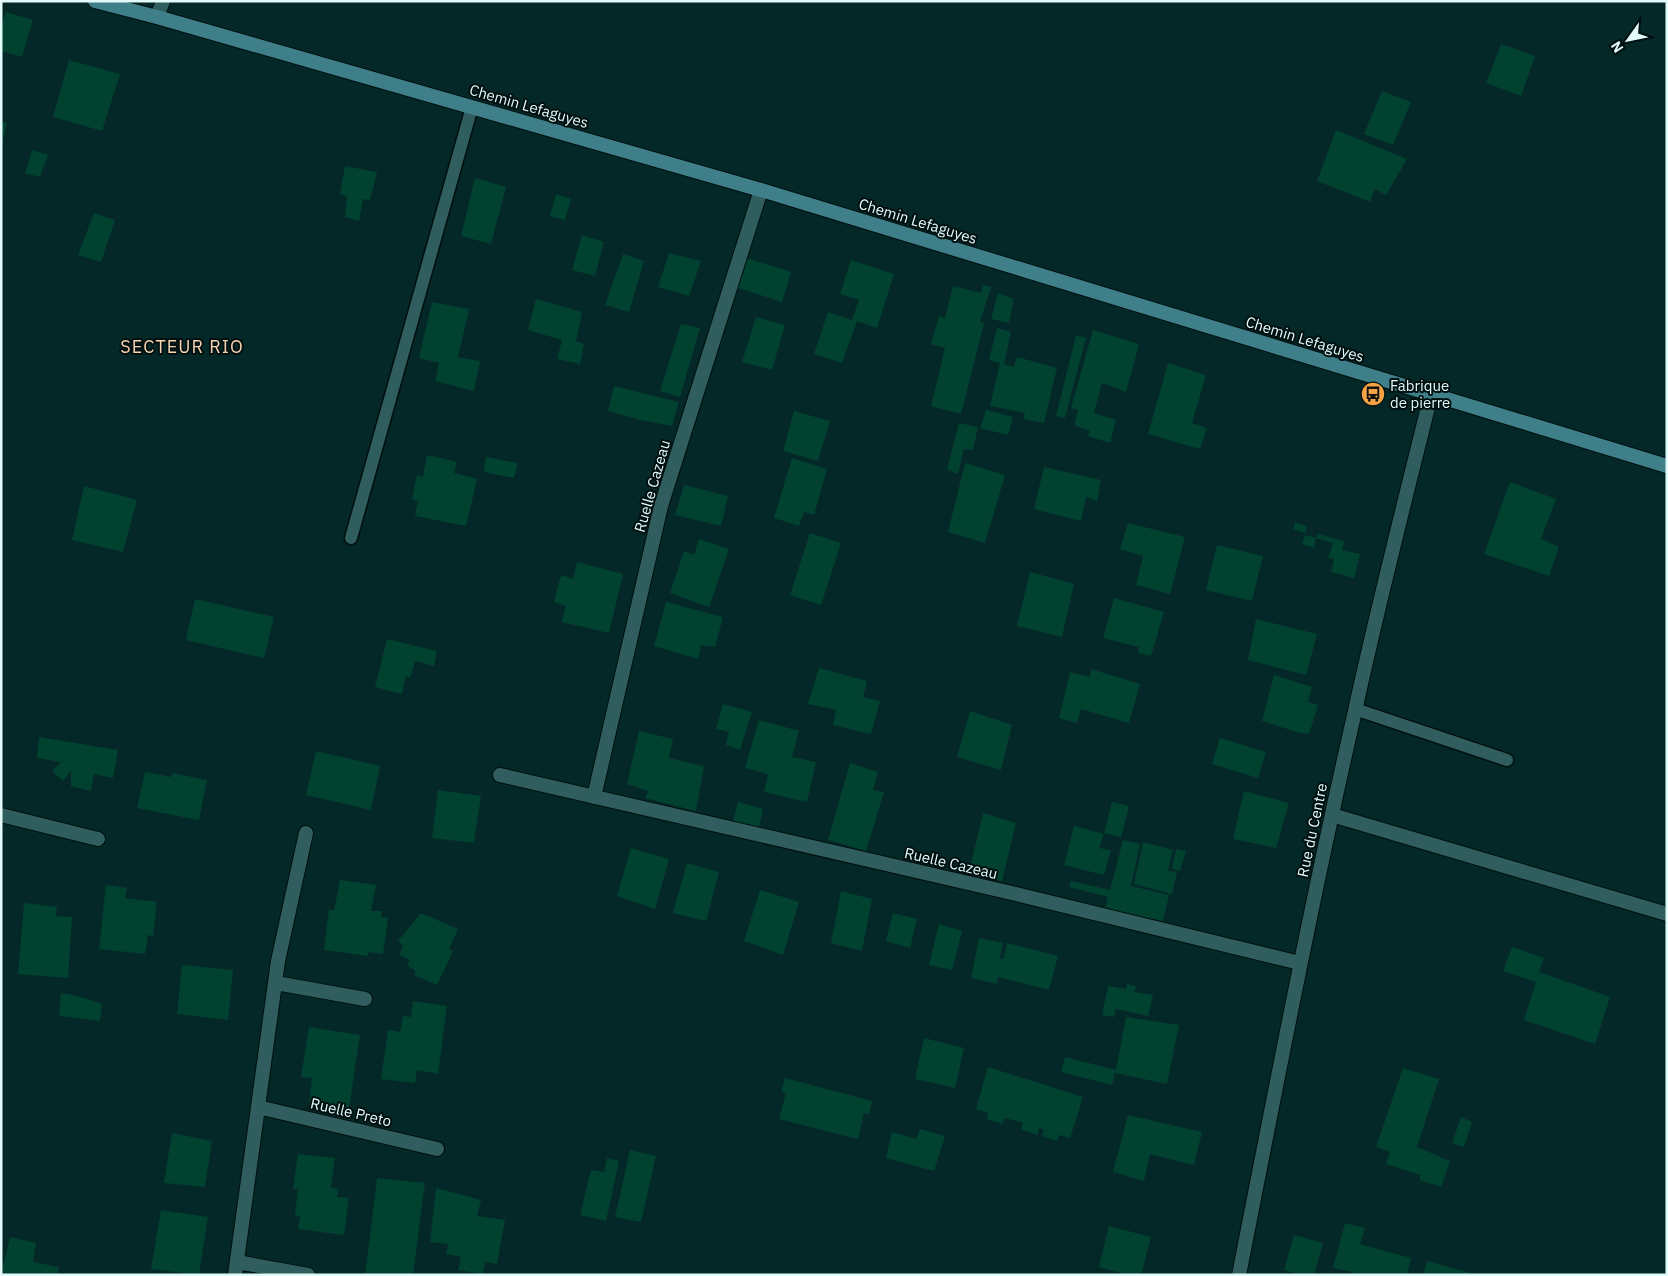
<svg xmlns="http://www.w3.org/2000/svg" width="1668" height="1276" font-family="'IBM Plex Sans',sans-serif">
	<rect width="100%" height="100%" fill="#042828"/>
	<path fill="#014130" d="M 6,12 L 33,20 L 22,57 L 1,51 L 1,27 Z
		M 1501,44 L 1535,56 L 1521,96 L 1486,83 Z
		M 69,60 L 120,74 L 102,131 L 53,117 Z
		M 1382,91 L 1411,102 L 1393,145 L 1364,134 Z
		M 1,121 L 7,123 L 2,143 L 1,143 Z
		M 1336,130 L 1407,159 L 1386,195 L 1375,189 L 1370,202 L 1317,181 Z
		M 32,150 L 48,155 L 40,177 L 25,173 Z
		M 345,166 L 377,172 L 370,200 L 363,199 L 359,221 L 345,217 L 347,196 L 340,194 Z
		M 475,178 L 506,187 L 491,244 L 461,236 Z
		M 556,194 L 571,199 L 565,220 L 550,216 Z
		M 94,213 L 115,220 L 101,262 L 78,255 Z
		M 582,235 L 604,242 L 595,276 L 572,270 Z
		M 669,253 L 701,261 L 689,296 L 658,287 Z
		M 623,254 L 644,261 L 629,312 L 605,305 Z
		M 744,257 L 791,272 L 782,302 L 735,287 Z
		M 851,260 L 894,274 L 877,328 L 857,321 L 842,363 L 814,354 L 828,312 L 852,320 L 859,300 L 840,294 Z
		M 983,285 L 991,287 L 980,322 L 984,323 L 961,414 L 931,406 L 945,348 L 931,344 L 939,316 L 945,318 L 953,286 L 981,293 Z
		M 998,293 L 1014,299 L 1009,323 L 991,319 Z
		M 536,299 L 582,312 L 576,341 L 584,344 L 580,364 L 557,359 L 562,340 L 528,330 Z
		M 432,302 L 469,309 L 458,357 L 480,361 L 474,391 L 435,381 L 439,363 L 419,358 Z
		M 756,317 L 785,325 L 772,370 L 742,362 Z
		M 681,324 L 700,328 L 680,397 L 660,391 Z
		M 997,328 L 1011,332 L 1004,364 L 1014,367 L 1017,357 L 1057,368 L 1044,423 L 1023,419 L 1025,413 L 990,406 L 1000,363 L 989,360 Z
		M 1093,330 L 1139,344 L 1126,392 L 1102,383 L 1094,413 L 1116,420 L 1110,443 L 1088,436 L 1090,431 L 1074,425 L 1078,410 L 1071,408 Z
		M 1076,335 L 1086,338 L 1065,418 L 1056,416 Z
		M 1168,363 L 1206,375 L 1192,423 L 1207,428 L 1200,449 L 1148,434 Z
		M 614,386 L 679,402 L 672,426 L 640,420 L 608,411 Z
		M 986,410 L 1013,417 L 1008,435 L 980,428 Z
		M 794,411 L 830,421 L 818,461 L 783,451 Z
		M 959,423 L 978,427 L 973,450 L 964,449 L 958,474 L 947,469 Z
		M 427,455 L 457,462 L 454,473 L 477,479 L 466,526 L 415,516 L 418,501 L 412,500 L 417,475 L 423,477 Z
		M 486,457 L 518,463 L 514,478 L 484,472 Z
		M 792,458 L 827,469 L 814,515 L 804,512 L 799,526 L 774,518 Z
		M 965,463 L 1005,475 L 985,543 L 948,532 Z
		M 1044,467 L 1101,480 L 1097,501 L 1086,497 L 1081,521 L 1034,509 Z
		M 1510,482 L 1556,499 L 1541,539 L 1559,547 L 1549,576 L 1484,554 Z
		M 684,485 L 728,496 L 721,526 L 675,515 Z
		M 84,486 L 137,500 L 123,552 L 72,540 Z
		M 1295,522 L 1307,527 L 1305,533 L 1293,529 Z
		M 1128,523 L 1185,537 L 1170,594 L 1136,585 L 1143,556 L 1120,549 Z
		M 810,533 L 841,543 L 821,605 L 790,595 Z
		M 1318,534 L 1344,541 L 1342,550 L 1360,554 L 1354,578 L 1331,572 L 1334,559 L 1328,558 L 1333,543 L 1316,538 Z
		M 1305,535 L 1316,538 L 1314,548 L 1302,544 Z
		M 699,539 L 729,549 L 709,607 L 670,593 L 684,551 L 694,555 Z
		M 1217,545 L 1263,556 L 1252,601 L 1206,590 Z
		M 577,562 L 623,574 L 609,633 L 562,622 L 566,606 L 554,602 L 557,589 L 561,575 L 573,579 Z
		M 1030,572 L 1074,584 L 1062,637 L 1017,626 Z
		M 1114,598 L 1164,612 L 1151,656 L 1138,653 L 1139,647 L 1103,638 Z
		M 195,599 L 274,617 L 264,658 L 186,640 Z
		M 666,602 L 723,617 L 715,647 L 701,645 L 698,659 L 654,646 Z
		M 1256,619 L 1317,634 L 1306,675 L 1248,660 Z
		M 387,639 L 437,651 L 434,666 L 415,661 L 410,678 L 406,676 L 402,694 L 375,687 Z
		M 819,668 L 867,681 L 863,697 L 880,701 L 871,734 L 833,725 L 836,710 L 808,704 Z
		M 1091,669 L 1140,684 L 1129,723 L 1081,709 L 1077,723 L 1059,718 L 1070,672 L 1090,677 Z
		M 1274,675 L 1312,687 L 1308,702 L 1318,705 L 1309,734 L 1300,733 L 1262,721 Z
		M 723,704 L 752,712 L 740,750 L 726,745 L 729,732 L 716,729 Z
		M 970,711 L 1012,725 L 1001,770 L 957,757 Z
		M 759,720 L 799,731 L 792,757 L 816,762 L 807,802 L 764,792 L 768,774 L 745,768 Z
		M 639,731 L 673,739 L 669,758 L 704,766 L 696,811 L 645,798 L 648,791 L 627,784 Z
		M 39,737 L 118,750 L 113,778 L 94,774 L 91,791 L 71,786 L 71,771 L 63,781 L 52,771 L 61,762 L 37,758 Z
		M 1220,738 L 1266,752 L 1258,778 L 1212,764 Z
		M 316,751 L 380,766 L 371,810 L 306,795 Z
		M 850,763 L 878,772 L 873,790 L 884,792 L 866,851 L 828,840 Z
		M 145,772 L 171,777 L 172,773 L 207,780 L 199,820 L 137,808 Z
		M 438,790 L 481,796 L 474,843 L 432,838 Z
		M 1244,791 L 1289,803 L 1276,848 L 1233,839 Z
		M 738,802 L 763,809 L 758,831 L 732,824 Z
		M 1112,802 L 1129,806 L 1121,837 L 1104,833 Z
		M 983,813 L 1016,823 L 1002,881 L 969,872 Z
		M 1074,826 L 1104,834 L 1099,848 L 1111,850 L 1104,875 L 1064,865 Z
		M 1123,840 L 1140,844 L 1131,886 L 1169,895 L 1163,921 L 1105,909 L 1108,897 L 1069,887 L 1071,881 L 1110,890 Z
		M 1143,842 L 1173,850 L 1168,871 L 1177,872 L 1172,894 L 1134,884 Z
		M 631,848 L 669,859 L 655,909 L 617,896 Z
		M 1176,849 L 1186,851 L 1180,871 L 1172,869 Z
		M 687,863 L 719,872 L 706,921 L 673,913 Z
		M 340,880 L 376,885 L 371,911 L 382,911 L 381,917 L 388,918 L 383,954 L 368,952 L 368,956 L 324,950 L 329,909 L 334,911 Z
		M 106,885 L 127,888 L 125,898 L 157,902 L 153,936 L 148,935 L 145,954 L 99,949 Z
		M 760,890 L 799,902 L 783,955 L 744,941 Z
		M 841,891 L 872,899 L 862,951 L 831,943 Z
		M 24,903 L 57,907 L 56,916 L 72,917 L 68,978 L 18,974 Z
		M 421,913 L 458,929 L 449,949 L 453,951 L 437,985 L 414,975 L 416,971 L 407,966 L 410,960 L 399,955 L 403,946 L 398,941 Z
		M 893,913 L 917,919 L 910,948 L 886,941 Z
		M 939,924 L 962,931 L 952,970 L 929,965 Z
		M 979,938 L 1003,943 L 1000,958 L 1003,959 L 1007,943 L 1058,956 L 1049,990 L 998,977 L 997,984 L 971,978 Z
		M 1512,947 L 1544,958 L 1539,972 L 1610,997 L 1595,1044 L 1524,1020 L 1536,982 L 1503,971 Z
		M 182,965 L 233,970 L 228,1020 L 177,1014 Z
		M 1127,984 L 1136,986 L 1134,992 L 1153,995 L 1148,1016 L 1116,1009 L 1114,1017 L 1102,1015 L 1108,986 L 1126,989 Z
		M 61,993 L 78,996 L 102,1004 L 100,1021 L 59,1016 Z
		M 413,1001 L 447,1006 L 438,1074 L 417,1070 L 415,1083 L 381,1079 L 388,1030 L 400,1032 L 403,1016 L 411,1017 Z
		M 1126,1017 L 1179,1025 L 1167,1084 L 1115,1073 L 1112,1085 L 1061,1072 L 1065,1057 L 1116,1070 Z
		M 309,1027 L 360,1035 L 348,1115 L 309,1105 L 312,1078 L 301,1077 Z
		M 924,1038 L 964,1048 L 955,1088 L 915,1079 Z
		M 988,1067 L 1083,1097 L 1070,1138 L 1059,1135 L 1057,1141 L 1042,1136 L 1044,1130 L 1039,1128 L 1037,1135 L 1021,1129 L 1023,1123 L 1005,1118 L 1002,1124 L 987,1119 L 988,1113 L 976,1109 Z
		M 1403,1068 L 1439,1079 L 1417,1147 L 1450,1161 L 1441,1187 L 1420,1180 L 1420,1175 L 1386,1164 L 1390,1152 L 1376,1147 Z
		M 785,1078 L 872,1101 L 869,1115 L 864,1113 L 858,1139 L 779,1119 L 786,1093 L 781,1092 Z
		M 1128,1115 L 1202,1132 L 1194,1165 L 1150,1154 L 1144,1181 L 1113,1172 Z
		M 1461,1117 L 1472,1122 L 1464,1147 L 1452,1143 Z
		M 920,1129 L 945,1136 L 934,1171 L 886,1158 L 892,1132 L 916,1139 Z
		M 172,1133 L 212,1141 L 205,1187 L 164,1183 Z
		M 630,1150 L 656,1156 L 641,1222 L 615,1217 Z
		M 298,1154 L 335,1158 L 331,1188 L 338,1189 L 337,1197 L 349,1198 L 344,1235 L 298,1229 L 300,1216 L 295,1216 L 298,1189 L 293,1189 Z
		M 607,1158 L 619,1161 L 606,1221 L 580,1215 L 591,1170 L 604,1172 Z
		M 377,1178 L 425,1183 L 413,1275 L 365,1275 Z
		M 436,1188 L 481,1200 L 477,1216 L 505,1220 L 497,1264 L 485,1262 L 483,1274 L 458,1270 L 461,1257 L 446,1254 L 448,1244 L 430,1242 Z
		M 161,1210 L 208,1217 L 199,1275 L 151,1269 Z
		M 1345,1223 L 1365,1228 L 1360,1244 L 1411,1258 L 1407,1275 L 1351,1275 L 1352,1272 L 1333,1268 Z
		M 1109,1226 L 1151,1237 L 1141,1275 L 1129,1275 L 1099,1267 Z
		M 1294,1235 L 1323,1243 L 1314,1275 L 1302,1275 L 1284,1270 Z
		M 10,1237 L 36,1243 L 33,1262 L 59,1267 L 57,1275 L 1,1275 Z
		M 1427,1261 L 1475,1274 L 1475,1275 L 1423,1275 Z"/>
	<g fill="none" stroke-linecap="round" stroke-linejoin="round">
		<g stroke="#000f0f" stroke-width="15">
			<path id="service" d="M 351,538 L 472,107
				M 1355,709 L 1507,760"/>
		</g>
		<g stroke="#000f0f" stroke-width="16">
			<path id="minor" d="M 157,17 L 163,1
				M 500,775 L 1016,894 L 1300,963
				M 594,797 L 661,506 L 761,190
				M 1,815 L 98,839
				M 1332,815 L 1667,914
				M 276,983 L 365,999
				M 258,1107 L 437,1149
				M 237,1262 L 308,1275
				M 235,1275 L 278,961 L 306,833"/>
		</g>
		<g stroke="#000f0f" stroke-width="16">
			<path id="tertiary" d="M 1239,1275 C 1276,1087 1312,898 1355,711 C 1378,605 1405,500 1431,395"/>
		</g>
		<g stroke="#000f0f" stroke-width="16">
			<path id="secondary" d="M 95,1 L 157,17 L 761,190 L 1667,466"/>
		</g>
		<use href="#service" stroke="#305d5d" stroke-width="12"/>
		<use href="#minor" stroke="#305d5d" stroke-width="14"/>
		<use href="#tertiary" stroke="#305d5d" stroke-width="14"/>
		<use href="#secondary" stroke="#3f7f89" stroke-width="14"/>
	</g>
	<defs>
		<g id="bus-disc" transform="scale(1.25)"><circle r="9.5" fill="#f5a346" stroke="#000f0f"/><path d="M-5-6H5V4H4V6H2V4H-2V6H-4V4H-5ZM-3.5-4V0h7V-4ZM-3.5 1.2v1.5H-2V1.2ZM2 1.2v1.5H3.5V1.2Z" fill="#111"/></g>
	</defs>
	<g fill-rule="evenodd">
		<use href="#bus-disc" x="1373" y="394"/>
	</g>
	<g text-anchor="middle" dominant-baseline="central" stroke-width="4" stroke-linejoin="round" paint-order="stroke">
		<g font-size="15" fill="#e3fafa" stroke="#000f0f">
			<text transform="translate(529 106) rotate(16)">Chemin Lefaguyes</text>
			<text transform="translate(918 221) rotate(17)">Chemin Lefaguyes</text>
			<text transform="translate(1305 339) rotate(17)">Chemin Lefaguyes</text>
			<text transform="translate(652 486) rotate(-74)">Ruelle Cazeau</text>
			<text transform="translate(1312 830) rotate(-78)">Rue du Centre</text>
			<text transform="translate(951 863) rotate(13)">Ruelle Cazeau</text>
			<text transform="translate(351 1112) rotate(13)">Ruelle Preto</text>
		</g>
		<g font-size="15" fill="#e3fafa" stroke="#000f0f" text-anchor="start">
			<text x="1390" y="385">Fabrique<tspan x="1390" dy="17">de pierre</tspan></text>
		</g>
		<g font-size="18" letter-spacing="1" fill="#f6d3b1" stroke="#000f0f">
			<text x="182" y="346">SECTEUR RIO</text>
		</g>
	</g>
	<rect width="1668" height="1276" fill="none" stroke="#e3fafa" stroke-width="5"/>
	<g transform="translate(1628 40) rotate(237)" stroke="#000f0f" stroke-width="4" paint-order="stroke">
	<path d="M0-4L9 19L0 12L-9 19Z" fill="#e3fafa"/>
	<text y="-8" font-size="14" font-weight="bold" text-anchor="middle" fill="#e3fafa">N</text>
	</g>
</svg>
